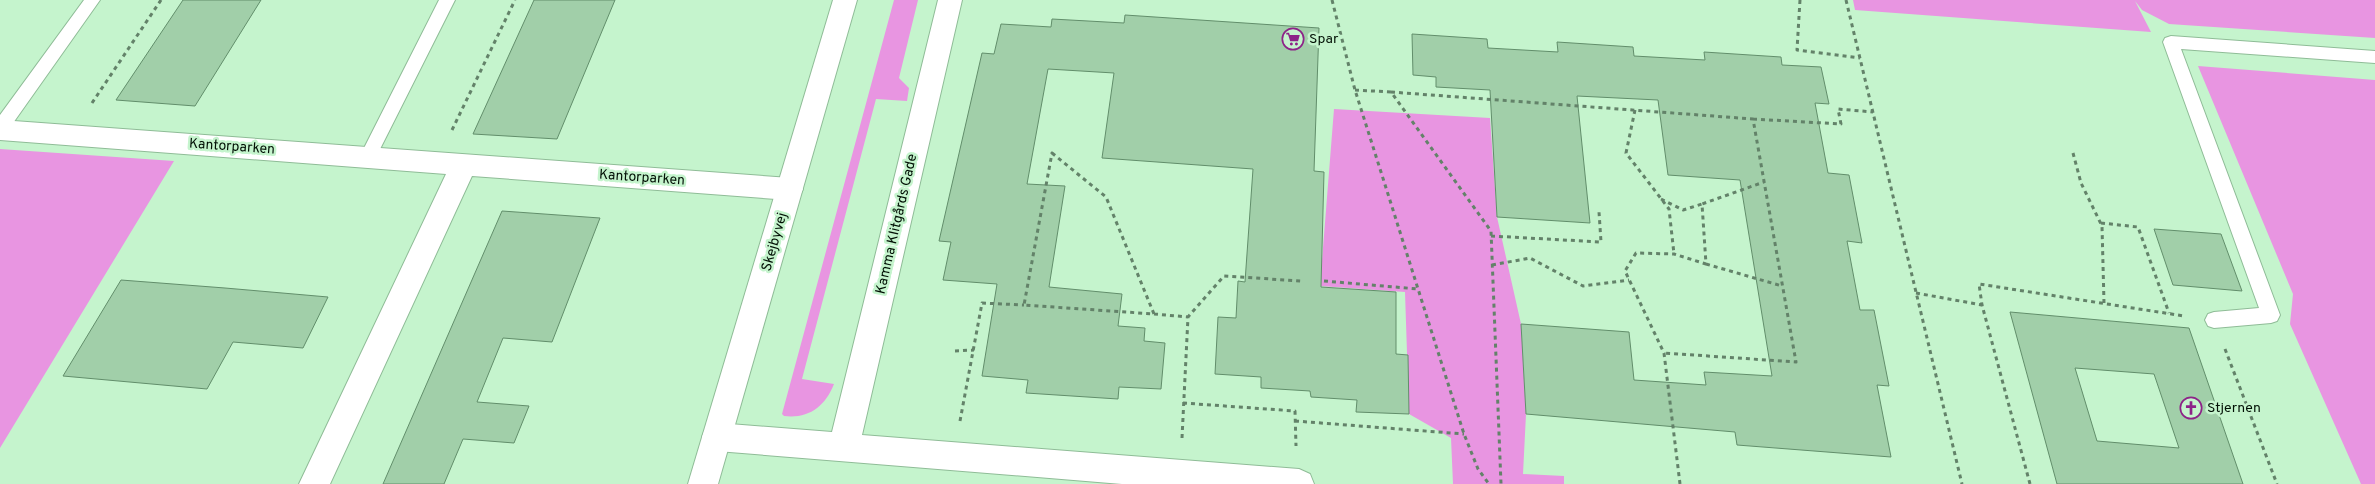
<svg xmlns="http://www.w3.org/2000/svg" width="2375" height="484" font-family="Overpass,sans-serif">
	<rect width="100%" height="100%" fill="#c5f4cd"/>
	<path fill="#e895e1" d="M 894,0 L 918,0 L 899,78 L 909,88 L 907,101 L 876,99 L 802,379 L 834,384 C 825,407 808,419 784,416 L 782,414 Z
		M 1853,0 L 2375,0 L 2375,38 L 2169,24 L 2142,10 L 2135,1 L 2151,32 L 1855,10 Z
		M 2198,66 L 2375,80 L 2375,484 L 2361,484 L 2290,324 L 2293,294 Z
		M 1334,109 L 1490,118 L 1497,217 L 1521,324 L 1526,414 L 1523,474 L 1564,476 L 1564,484 L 1453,484 L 1451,438 L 1409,414 L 1405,292 L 1320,286 Z
		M 0,149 L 174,161 L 0,448 Z"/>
	<path fill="#a1cfa9" stroke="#628e6b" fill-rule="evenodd" d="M 183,0 L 261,0 L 195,106 L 116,100 Z
		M 534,0 L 615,0 L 557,139 L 473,134 Z
		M 1125,15 L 1319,28 L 1314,171 L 1324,172 L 1321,287 L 1396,292 L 1396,354 L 1408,355 L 1409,414 L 1356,412 L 1357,400 L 1311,397 L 1310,391 L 1261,388 L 1261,377 L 1215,374 L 1218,317 L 1236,318 L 1238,281 L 1245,282 L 1253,169 L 1102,158 L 1114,73 L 1048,69 L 1027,184 L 1065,186 L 1049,287 L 1122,294 L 1118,326 L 1145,328 L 1144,341 L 1165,343 L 1161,389 L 1119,387 L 1118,399 L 1026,393 L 1028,380 L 982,376 L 997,284 L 943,280 L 951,242 L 939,241 L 982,53 L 994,54 L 1001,24 L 1051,27 L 1052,19 L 1124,23 Z
		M 1412,34 L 1487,39 L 1488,48 L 1558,52 L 1557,42 L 1633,47 L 1634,56 L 1705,60 L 1704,52 L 1781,57 L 1782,65 L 1821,67 L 1829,104 L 1815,103 L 1828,173 L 1849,175 L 1862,243 L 1847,241 L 1860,310 L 1874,310 L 1889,386 L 1877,385 L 1891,457 L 1737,445 L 1735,432 L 1526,414 L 1521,324 L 1629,332 L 1634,380 L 1706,385 L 1704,372 L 1772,376 L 1740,180 L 1668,175 L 1658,100 L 1577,96 L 1590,223 L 1497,217 L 1490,90 L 1436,87 L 1436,77 L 1413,75 Z
		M 502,211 L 600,218 L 552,342 L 503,338 L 477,402 L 529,406 L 514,443 L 463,439 L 444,484 L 383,484 Z
		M 2154,229 L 2221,234 L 2242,291 L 2173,285 Z
		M 121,280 L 225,288 L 328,297 L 303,348 L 233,342 L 207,389 L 63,376 Z
		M 2010,312 L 2189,328 L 2243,484 L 2057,484 ZM 2075,368 L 2154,374 L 2179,448 L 2097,441 Z"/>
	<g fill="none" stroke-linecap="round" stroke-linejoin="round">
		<g stroke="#8fbc97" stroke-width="2">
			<path id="lane" d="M 84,0 L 100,0 L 6,133 L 0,135 L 0,115 Z
				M 439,0 L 455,0 L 373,163 L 367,165 L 361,163 L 359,158 Z
				M 2171,36 L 2375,51 L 2375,63 L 2181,49 L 2280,315 L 2277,321 L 2271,323 L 2214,328 L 2208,326 L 2205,320 L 2208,314 L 2214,312 L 2259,308 L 2163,42 L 2165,38 Z"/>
		</g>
		<g stroke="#8fbc97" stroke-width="2">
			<path id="street" d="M 938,0 L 962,0 L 862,435 L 1299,469 L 1310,474 L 1314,484 L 1122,484 L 717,451 L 706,447 L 702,437 L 706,427 L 717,423 L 832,432 Z
				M 0,120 L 790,178 L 799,181 L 803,189 L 799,197 L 790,200 L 472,176 L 330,484 L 299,484 L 446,174 L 0,140 Z"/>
		</g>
		<g stroke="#8fbc97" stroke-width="2">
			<path id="secondary" d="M 833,0 L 857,0 L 718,484 L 688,484 Z"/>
		</g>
		<path stroke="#638269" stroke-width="3" stroke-dasharray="4 4" stroke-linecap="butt" d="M 1332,0 L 1355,90 L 1464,434 L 1478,469 L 1489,484
			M 1800,0 L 1797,50 L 1860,58
			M 1846,0 L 1962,484
			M 1355,90 L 1391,92 L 1491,231 L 1501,484
			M 1391,92 L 1753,119 L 1796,362 L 1664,353
			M 92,103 L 161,0
			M 1635,110 L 1626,153 L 1669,209 L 1674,254
			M 1753,119 L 1841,124 L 1838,109 L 1873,112
			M 452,130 L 515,0
			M 1052,153 L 1106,197 L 1154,314 L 1024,305 Z
			M 2073,153 L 2081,183 L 2102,226 L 2104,303
			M 1661,199 L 1683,210 L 1702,204
			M 2101,223 L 2138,227 L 2169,313
			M 1491,236 L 1601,242 L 1599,212
			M 1706,264 L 1782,286
			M 1492,265 L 1530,258 L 1583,286 L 1629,280
			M 1324,281 L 1418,289
			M 1916,293 L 1982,305
			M 1154,314 L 1188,317
			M 2225,349 L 2277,484
			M 955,351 L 974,350
			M 1183,403 L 1295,411 L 1296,446
			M 960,421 L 982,303 L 1024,305
			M 1295,421 L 1464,434
			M 1182,438 L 1188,317 L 1224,276 L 1301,281
			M 1680,484 L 1664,353 L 1625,271 L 1636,253 L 1674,254 L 1706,264 L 1702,204 L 1764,182
			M 2030,484 L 1982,305 L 1979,284 L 2184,316"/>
		<use href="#lane" fill="#fff" fill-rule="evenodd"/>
		<use href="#street" fill="#fff" fill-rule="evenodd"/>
		<use href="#secondary" fill="#fff" fill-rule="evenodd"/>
	</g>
	<defs>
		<g id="supermarket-ring" transform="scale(1.125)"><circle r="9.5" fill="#c5f4cd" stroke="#8d2388" stroke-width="1.5"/><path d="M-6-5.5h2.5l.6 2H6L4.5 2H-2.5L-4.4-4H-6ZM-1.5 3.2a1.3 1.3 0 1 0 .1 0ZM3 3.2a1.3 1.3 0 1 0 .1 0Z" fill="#8d2388"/></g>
		<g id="church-ring" transform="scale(1.125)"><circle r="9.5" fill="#c5f4cd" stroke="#8d2388" stroke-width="1.5"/><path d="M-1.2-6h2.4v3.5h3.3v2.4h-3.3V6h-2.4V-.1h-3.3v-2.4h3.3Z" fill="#8d2388"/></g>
	</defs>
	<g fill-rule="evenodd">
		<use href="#supermarket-ring" x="1293" y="39"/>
		<use href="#church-ring" x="2191" y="408"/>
	</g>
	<g text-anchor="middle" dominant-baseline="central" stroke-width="5" stroke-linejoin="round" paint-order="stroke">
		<g font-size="14" fill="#021005" stroke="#c5f4cd" text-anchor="start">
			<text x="1309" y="39">Spar</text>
			<text x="2207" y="408">Stjernen</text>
		</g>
		<g font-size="14" fill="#021005" stroke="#c5f4cd">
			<text transform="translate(232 147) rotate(4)">Kantorparken</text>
			<text transform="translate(642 178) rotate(4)">Kantorparken</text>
			<text transform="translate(897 224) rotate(-77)">Kamma Klitgårds Gade</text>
			<text transform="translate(775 242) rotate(-74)">Skejbyvej</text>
		</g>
	</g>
</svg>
